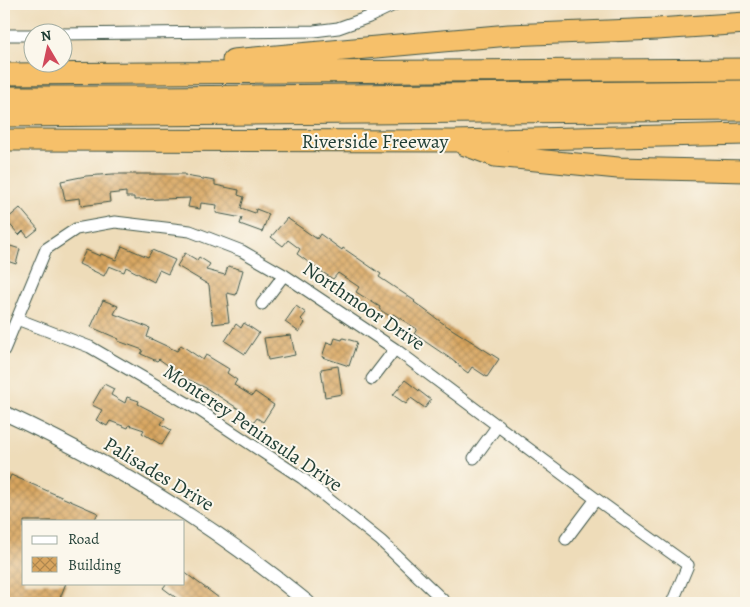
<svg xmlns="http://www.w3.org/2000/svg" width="750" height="607" font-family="Alegreya,serif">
	<defs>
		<pattern id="building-cross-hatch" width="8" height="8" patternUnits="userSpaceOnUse" patternTransform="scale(1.25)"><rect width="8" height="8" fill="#d8a55f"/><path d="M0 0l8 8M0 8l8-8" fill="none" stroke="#af884f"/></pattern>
	</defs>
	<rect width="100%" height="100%" fill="#fbf7ec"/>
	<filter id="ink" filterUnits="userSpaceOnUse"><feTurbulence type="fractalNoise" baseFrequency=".02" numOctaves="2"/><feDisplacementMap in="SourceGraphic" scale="10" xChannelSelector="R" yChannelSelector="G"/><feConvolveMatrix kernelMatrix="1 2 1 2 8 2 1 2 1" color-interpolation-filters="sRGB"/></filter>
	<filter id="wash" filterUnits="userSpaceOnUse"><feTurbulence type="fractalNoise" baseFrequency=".0096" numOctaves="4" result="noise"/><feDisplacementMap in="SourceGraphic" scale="20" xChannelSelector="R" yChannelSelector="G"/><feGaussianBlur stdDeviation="1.12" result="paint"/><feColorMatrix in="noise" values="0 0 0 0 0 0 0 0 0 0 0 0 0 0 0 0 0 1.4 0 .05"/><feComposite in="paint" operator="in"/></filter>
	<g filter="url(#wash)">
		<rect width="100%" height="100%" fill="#eedcb9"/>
		<g id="blocks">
			<path fill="url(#building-cross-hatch)" d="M 113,174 L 185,174 L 185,176 L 215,181 L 215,185 L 239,190 L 238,195 L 244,197 L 241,208 L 255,213 L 256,209 L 269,214 L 262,232 L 240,224 L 242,218 L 216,213 L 217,205 L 201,203 L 200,209 L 188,207 L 190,198 L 134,200 L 134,197 L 126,197 L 126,192 L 109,194 L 110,202 L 81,206 L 80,198 L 65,200 L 61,181 L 86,176 Z
				M 20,208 L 38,229 L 28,237 L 23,231 L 19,235 L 6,220 Z
				M 287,218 L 317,239 L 320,234 L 342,250 L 343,248 L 381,274 L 379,277 L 415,301 L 414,302 L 444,324 L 499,359 L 487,377 L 472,367 L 468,373 L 460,367 L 460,366 L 448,357 L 414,334 L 417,329 L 393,314 L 391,317 L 379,309 L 380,307 L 356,292 L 359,287 L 338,273 L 333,279 L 319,270 L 297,254 L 300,249 L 288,240 L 283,246 L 271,237 Z
				M 4,244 L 20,249 L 16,264 L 4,260 Z
				M 122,246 L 148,257 L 152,250 L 175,260 L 168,274 L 159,270 L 154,282 L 126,267 L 124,272 L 109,266 L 104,276 L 79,264 L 86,250 L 100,256 L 101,254 L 116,260 Z
				M 185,253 L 197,260 L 199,257 L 210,264 L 206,270 L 225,275 L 228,266 L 243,270 L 236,295 L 227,293 L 229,306 L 227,306 L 229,322 L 213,324 L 209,285 L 177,266 Z
				M 103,300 L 118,306 L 114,314 L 150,328 L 147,337 L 177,351 L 181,345 L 203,360 L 206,355 L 229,369 L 227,373 L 237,380 L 234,385 L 252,396 L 255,392 L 274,405 L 263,422 L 257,418 L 254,422 L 241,413 L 242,411 L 206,388 L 187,379 L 159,359 L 157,361 L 141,354 L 143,350 L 118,341 L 119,339 L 91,327 Z
				M 296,306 L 306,313 L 301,319 L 305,323 L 299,332 L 285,322 Z
				M 244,323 L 259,333 L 245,354 L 225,341 L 236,324 L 241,328 Z
				M 291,335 L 295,355 L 268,360 L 264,338 Z
				M 335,338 L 342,340 L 343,338 L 357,342 L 349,366 L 322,357 L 327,342 L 333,344 Z
				M 338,366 L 342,394 L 325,397 L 321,369 Z
				M 405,380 L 431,400 L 425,408 L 411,398 L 406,404 L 393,395 Z
				M 104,384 L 114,389 L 111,395 L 125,403 L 127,397 L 139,401 L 138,404 L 165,418 L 161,424 L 171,430 L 162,445 L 142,433 L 144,430 L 129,425 L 128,428 L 110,421 L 107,426 L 96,420 L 102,410 L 92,405 Z
				M 11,475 L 98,513 L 94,521 L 24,521 L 24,583 L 66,583 L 58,603 L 4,603 L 4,491 Z
				M 184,572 L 219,598 L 216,603 L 183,603 L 163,588 L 167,583 L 184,583 Z"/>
		</g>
	</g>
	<g filter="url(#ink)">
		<use href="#blocks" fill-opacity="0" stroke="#3e5548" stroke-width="1"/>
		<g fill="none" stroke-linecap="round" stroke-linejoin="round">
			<g stroke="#3e5548" stroke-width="13">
				<path id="minor" d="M 62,34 L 314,31 L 338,28 L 369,17 L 396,4
					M 4,35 L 32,35
					M 262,304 L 284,275
					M 17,319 L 90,347 L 199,410 L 302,478 L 381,541 L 446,603
					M 4,350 L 46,249 L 76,229 L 115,222 L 190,231 L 242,251 L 284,275 L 395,349 L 596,499 L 688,565 L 672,603
					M 372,379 L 395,349
					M 474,458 L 498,425
					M 566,539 L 596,499"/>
			</g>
			<g stroke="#3e5548" stroke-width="16">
				<path id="tertiary" d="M 4,413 C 113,463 215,526 308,603"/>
			</g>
			<g stroke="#3e5548" stroke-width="23">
				<path id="motorway" d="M 233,60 L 509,35 L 657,29 L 746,23
					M 4,74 L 746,69
					M 4,97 L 160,97 L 746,91
					M 4,116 L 746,110
					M 4,140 L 453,141 L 746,134
					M 465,145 L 495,156 L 618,168 L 746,171"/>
			</g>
			<use href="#minor" stroke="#fff" stroke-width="11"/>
			<use href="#tertiary" stroke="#fff" stroke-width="14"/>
			<use href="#motorway" stroke="#f6c06b" stroke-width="21"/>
		</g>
	</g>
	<g text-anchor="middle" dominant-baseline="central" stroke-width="4" stroke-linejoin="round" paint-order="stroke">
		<g font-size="20" fill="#1f3d34" stroke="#fbf7ec">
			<text x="375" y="141">Riverside Freeway</text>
			<text transform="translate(364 306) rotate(34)">Northmoor Drive</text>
			<text transform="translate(253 428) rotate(34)">Monterey Peninsula Drive</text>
			<text transform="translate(159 474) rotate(31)">Palisades Drive</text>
		</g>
	</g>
	<rect width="750" height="607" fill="none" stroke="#fbf7ec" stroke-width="20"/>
	<rect x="22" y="520" width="162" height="65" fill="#fbf7ec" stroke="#a3ada2"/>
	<rect x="32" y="536" width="25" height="8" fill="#ffffff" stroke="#a3ada2"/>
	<text x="68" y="544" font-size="15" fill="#1f3d34">Road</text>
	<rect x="32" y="557" width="25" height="15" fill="url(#building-cross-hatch)" stroke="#a3ada2"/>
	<text x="68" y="570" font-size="15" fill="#1f3d34">Building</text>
	<g transform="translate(48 48) rotate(351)"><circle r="24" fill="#fbf7ec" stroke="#a3ada2"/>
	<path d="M0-4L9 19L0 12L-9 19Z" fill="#d1495b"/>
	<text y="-8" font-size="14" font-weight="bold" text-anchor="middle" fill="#1f3d34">N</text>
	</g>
</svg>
